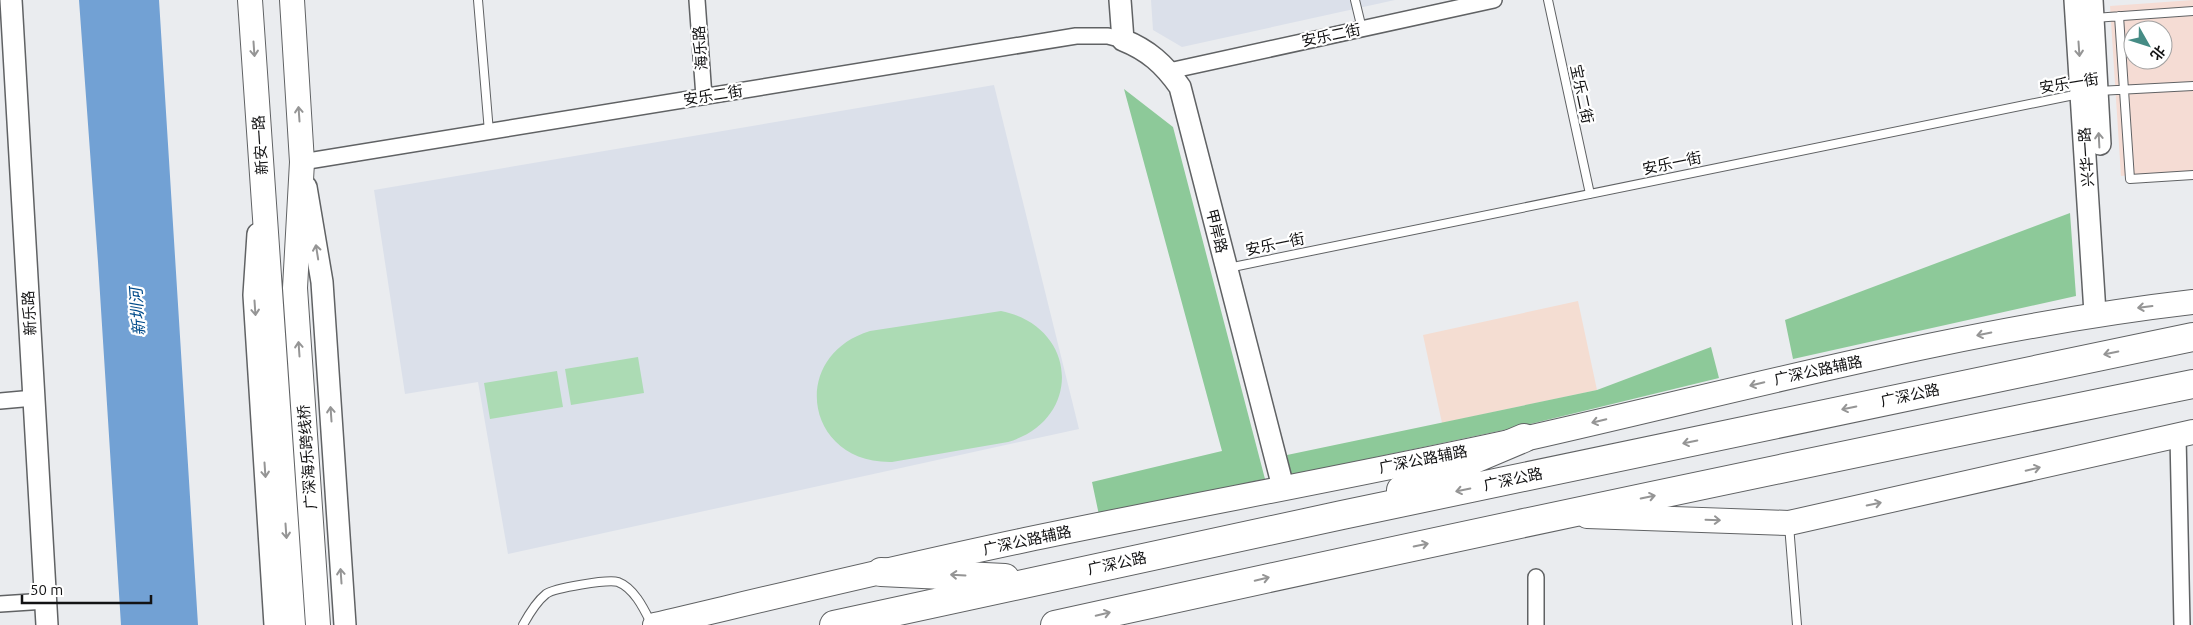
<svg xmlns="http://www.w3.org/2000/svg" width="2193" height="625" font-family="Ubuntu,'Noto Sans SC',sans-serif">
	<rect width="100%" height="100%" fill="#eaecef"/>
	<path fill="#dbe0ea" d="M 1151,0 L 1395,0 L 1182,47 L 1153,30 Z
		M 994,85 L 1079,429 L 508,554 L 478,382 L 405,394 L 374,190 Z"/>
	<path fill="#f5dcd4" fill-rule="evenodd" d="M 2193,0 L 2193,171 L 2121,176 L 2110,6 ZM 2133,30 L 2163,30 L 2163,60 L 2133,60 Z"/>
	<path fill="#f4ddd2" d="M 1578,301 L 1597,390 L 1442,423 L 1423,335 Z"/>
	<path fill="#acdbb4" d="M 1001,311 C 1079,327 1083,420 1008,442 L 892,462 C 805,464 788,356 870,331 Z
		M 638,357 L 644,393 L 571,405 L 565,369 Z
		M 557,371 L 563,407 L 490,419 L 484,383 Z"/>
	<path fill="#8dc999" d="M 1124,89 L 1173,127 L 1265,479 L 1099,515 L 1092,482 L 1222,451 Z
		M 2070,213 L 2076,296 L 1793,359 L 1785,320 Z
		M 1711,347 L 1719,378 L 1518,427 L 1291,475 L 1287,455 L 1597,390 Z"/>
	<path fill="#72a1d4" d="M 79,0 L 159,0 L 198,625 L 121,625 L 98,262 Z"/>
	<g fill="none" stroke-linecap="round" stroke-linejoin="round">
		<g stroke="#606264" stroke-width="10">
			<path id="lane" d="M 478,0 L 489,132
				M 1355,0 L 1362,29
				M 1548,0 L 1590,194
				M 2119,16 L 2130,179 L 2193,175
				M 2094,18 L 2193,11
				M 2098,91 L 2193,86
				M 1228,268 L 2079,94
				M 1789,525 L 1797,625
				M 523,625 C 529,614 536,602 546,594 C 554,588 608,579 618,582 C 634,588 644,609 651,623"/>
		</g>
		<g stroke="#606264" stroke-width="18">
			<path id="street" d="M 697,0 L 704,97
				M 1169,71 L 1494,0
				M 302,162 L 1076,36 L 1108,36 L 1123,40
				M 0,401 L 34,398
				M 2178,436 L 2182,625
				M 0,604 L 46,601
				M 1536,625 L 1536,577"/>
		</g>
		<g stroke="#606264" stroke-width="24">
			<path id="secondary" d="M 11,0 L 47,625
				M 1120,0 L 1123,40 C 1148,50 1164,64 1180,87 L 1283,487
				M 2075,0 L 2095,313
				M 2092,0 L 2100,144
				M 306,187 L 322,282 L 345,625
				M 258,234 L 254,295 L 275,625"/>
		</g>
		<g stroke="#606264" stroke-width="26">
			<path id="primary" d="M 250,0 L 293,625
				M 292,0 L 302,162 L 295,288 L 318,625
				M 1587,516 L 1789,523 L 2193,432
				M 655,625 C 778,596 901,566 1025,540 C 1192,505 1361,475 1528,438 C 1749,388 1968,328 2193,302"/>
		</g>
		<g stroke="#606264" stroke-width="30">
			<path id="highway" d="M 1401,490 L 1524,438
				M 881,572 L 1005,578
				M 834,625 L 1342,515 L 2193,337
				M 1055,625 C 1434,541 1813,461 2193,384"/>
		</g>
		<use href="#lane" stroke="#fff" stroke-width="8"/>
		<use href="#street" stroke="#fff" stroke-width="15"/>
		<use href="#secondary" stroke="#fff" stroke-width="21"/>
		<use href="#primary" stroke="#fff" stroke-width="24"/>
		<use href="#highway" stroke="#fff" stroke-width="28"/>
	</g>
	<defs><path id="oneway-shaft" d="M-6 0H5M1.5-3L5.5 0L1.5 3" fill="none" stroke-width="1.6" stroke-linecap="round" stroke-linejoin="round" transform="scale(1.25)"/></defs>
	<g stroke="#959595">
		<use href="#oneway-shaft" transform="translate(254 49) rotate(86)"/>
		<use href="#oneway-shaft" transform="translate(2079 49) rotate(86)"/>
		<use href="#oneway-shaft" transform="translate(299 114) rotate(-94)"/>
		<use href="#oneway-shaft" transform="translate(2099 140) rotate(-93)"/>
		<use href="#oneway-shaft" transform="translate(317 252) rotate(-99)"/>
		<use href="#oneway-shaft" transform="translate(2145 307) rotate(173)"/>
		<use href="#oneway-shaft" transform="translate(255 308) rotate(86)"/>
		<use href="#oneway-shaft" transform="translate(1984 334) rotate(168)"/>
		<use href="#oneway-shaft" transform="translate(299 349) rotate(-94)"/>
		<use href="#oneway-shaft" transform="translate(2111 353) rotate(168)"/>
		<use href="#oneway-shaft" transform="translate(1757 384) rotate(167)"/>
		<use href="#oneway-shaft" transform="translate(1849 408) rotate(168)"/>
		<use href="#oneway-shaft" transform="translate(331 414) rotate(-94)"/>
		<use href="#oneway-shaft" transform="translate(1599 421) rotate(167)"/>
		<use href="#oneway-shaft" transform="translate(1690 442) rotate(168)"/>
		<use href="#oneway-shaft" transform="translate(2033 469) rotate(-13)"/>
		<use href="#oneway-shaft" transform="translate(265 470) rotate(86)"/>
		<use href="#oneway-shaft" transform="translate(1463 490) rotate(168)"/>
		<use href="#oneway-shaft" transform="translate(1648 497) rotate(-12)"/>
		<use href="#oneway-shaft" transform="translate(1874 504) rotate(-12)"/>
		<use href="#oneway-shaft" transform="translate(1713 520) rotate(2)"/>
		<use href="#oneway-shaft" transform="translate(286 531) rotate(86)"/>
		<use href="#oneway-shaft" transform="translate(1421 545) rotate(-12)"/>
		<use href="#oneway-shaft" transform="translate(958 575) rotate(-177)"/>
		<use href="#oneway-shaft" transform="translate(341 576) rotate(-94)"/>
		<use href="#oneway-shaft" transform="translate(1262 579) rotate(-13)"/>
		<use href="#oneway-shaft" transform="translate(1103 614) rotate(-13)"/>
	</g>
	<g text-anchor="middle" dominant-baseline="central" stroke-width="4.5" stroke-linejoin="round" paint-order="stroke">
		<g font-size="15" fill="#131314" stroke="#fff">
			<text transform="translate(1331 35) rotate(-12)">安乐二街</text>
			<text transform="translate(700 48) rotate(-94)">海乐路</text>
			<text transform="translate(2069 83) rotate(-9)">安乐一街</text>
			<text transform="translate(1582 94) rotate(78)">宝乐二街</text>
			<text transform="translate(713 95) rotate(-9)">安乐二街</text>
			<text transform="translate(260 145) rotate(-94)">新安一路</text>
			<text transform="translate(2086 157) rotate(-94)">兴华一路</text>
			<text transform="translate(1672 163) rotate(-12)">安乐一街</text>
			<text transform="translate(1217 231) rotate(76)">甲岸路</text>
			<text transform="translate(1275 244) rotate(-12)">安乐一街</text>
			<text transform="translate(29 313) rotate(-93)">新乐路</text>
			<text transform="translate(1818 370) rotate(-12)">广深公路辅路</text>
			<text transform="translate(1910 395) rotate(-12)">广深公路</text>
			<text transform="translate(307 457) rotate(-94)">广深海乐跨线桥</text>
			<text transform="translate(1423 459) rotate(-11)">广深公路辅路</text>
			<text transform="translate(1513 479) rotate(-12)">广深公路</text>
			<text transform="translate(1027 540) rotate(-12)">广深公路辅路</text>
			<text transform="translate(1117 563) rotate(-12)">广深公路</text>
		</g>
		<g font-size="16" font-style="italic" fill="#004b8a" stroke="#fff">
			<text transform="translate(137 312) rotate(-94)">新圳河</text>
		</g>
	</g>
	<g transform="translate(2148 45) rotate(129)"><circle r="24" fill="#ffffff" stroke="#a1a1a1"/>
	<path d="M0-4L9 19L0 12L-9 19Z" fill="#468c85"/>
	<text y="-8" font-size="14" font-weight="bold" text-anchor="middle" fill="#131314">北</text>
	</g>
	<path d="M22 595v8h129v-8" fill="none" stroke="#131314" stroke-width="2.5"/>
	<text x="30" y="595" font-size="15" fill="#131314" stroke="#ffffff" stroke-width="4" paint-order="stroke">50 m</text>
</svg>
